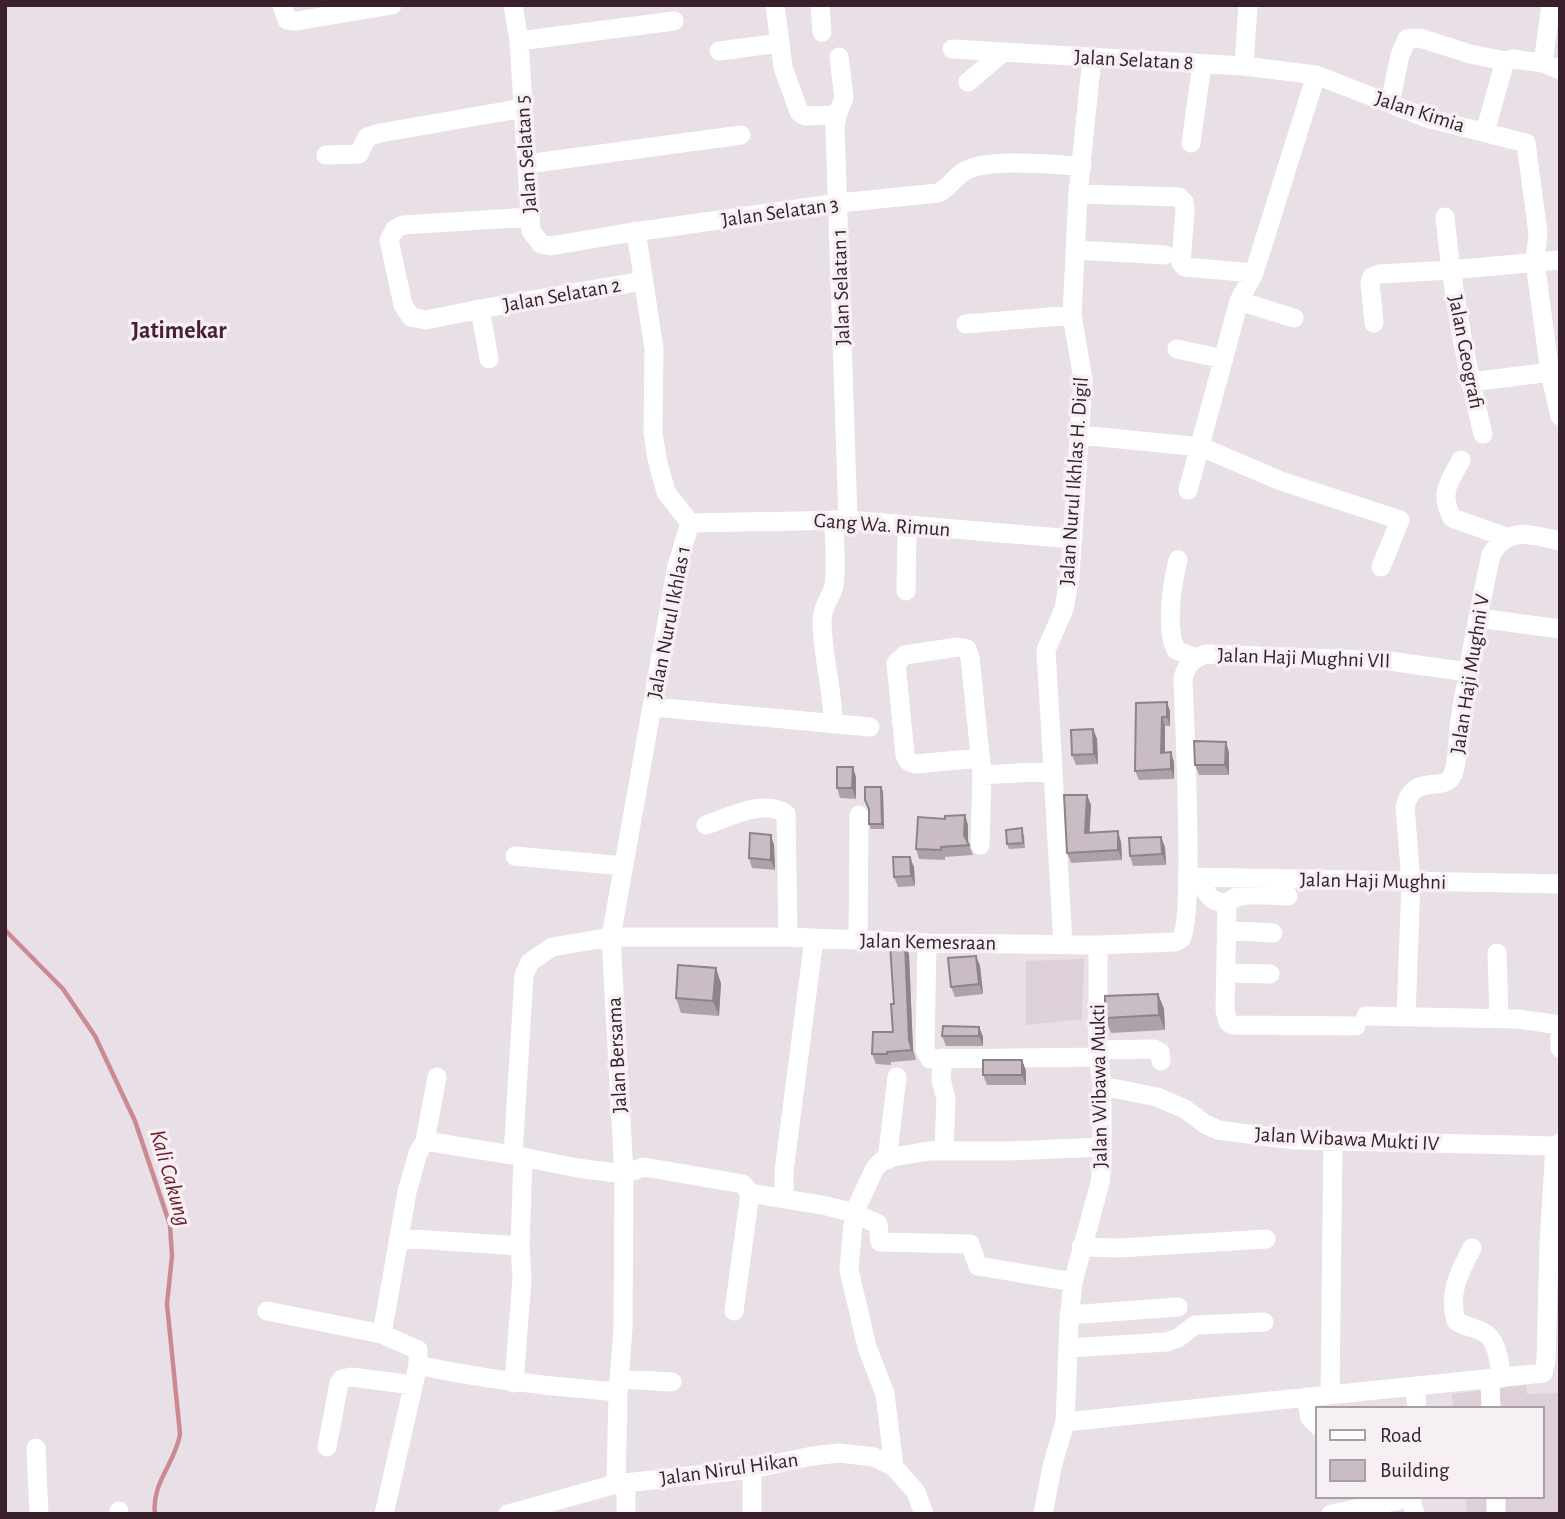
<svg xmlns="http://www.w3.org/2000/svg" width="1565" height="1519" font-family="'Alegreya Sans',sans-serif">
	<rect width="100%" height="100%" fill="#e9dfe6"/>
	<path fill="#ddd0d9" d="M 1084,959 L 1082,1019 L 1026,1025 L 1026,961 Z
		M 1526,1385 L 1527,1394 L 1560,1393 L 1560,1514 L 1467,1514 L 1465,1496 L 1542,1496 L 1542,1409 L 1454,1409 L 1452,1394 Z"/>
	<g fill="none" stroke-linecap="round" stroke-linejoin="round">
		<path stroke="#cb8a92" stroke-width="4.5" d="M 5,930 L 63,989 L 95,1036 L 135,1121 L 170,1225 L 172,1256 L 167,1304 L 180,1434 C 176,1462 151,1483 155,1514"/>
		<path stroke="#fff" stroke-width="19" d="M 282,5 L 287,20 L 297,21 L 392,5
			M 513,5 L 519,41 L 531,231 L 541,244 L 550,246 L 627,233 L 839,203 L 938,193 C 950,188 955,175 967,170 C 992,158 1053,165 1082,166
			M 775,5 L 783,67 L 799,112 L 805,116 L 837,115
			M 820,5 L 822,32
			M 519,41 L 674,21
			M 952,49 L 1244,66 L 1316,75 L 1427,118 L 1526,143 L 1538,233 L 1535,262 L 1550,373 L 1560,416
			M 719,51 L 780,43
			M 839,57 L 844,98 L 837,115 L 835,127 L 848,520
			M 1543,63 L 1560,70
			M 1244,66 L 1248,5
			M 968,82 L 1002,53
			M 1390,103 L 1400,55 L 1407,39 L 1420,38 L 1470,54 L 1505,61
			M 1485,132 L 1505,61 L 1513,59 L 1543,63 L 1551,5
			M 1191,143 L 1202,64
			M 326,155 L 359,154 L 367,137 L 380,133 L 523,108
			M 527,164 L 741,135
			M 1078,194 L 1179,197 L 1184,202 L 1185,210 L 1181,263 L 1185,267 L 1254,273
			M 1445,217 C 1452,290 1465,362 1483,434
			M 1076,250 L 1165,255
			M 1239,301 L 1294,318
			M 480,309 L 643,281
			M 1374,323 L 1370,283 L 1372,277 L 1379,274 L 1450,270 L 1560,260
			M 966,324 L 1072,315
			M 1177,349 L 1224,359
			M 489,359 L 480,309 L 426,320 L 411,317 L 403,305 L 389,240 L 395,229 L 403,225 L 530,217
			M 1470,382 L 1560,371
			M 1080,435 L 1201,447 L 1281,481 L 1400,520 L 1381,567
			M 1461,460 C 1449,483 1439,492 1452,518 L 1506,537
			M 1188,490 L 1239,301 L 1254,273 L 1316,75
			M 690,523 L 848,520 L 1073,539
			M 1178,560 C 1172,584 1165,628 1176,650 L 1196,658
			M 906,591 L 907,525
			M 1478,618 L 1560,629
			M 653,707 L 870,727
			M 833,724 C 833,689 822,655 822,621 C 823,602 832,598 834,585 C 837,565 834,541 834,520
			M 981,758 L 915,764 L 908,761 L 905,755 L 896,663 L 905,655 L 958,647 L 967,649 L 970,657 L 982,775 L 1053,771
			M 706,825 C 728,818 764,798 786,814 L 788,937
			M 980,845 L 982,775
			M 515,856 L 624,866
			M 1187,877 L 1560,884
			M 1200,878 C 1206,893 1209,902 1227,903
			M 1288,896 C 1271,896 1239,890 1227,903 L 1225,1010 L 1228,1022 L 1233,1025 L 1356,1026
			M 1226,930 L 1273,933
			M 858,941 L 859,815
			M 927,943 L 925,1050 L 930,1059 L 1098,1057
			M 1063,944 L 1046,650 L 1064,609 L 1070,575 L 1083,379 L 1072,315 L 1078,194 L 1092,57
			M 1497,953 L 1499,1019
			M 1226,973 L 1270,974
			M 1366,1016 L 1518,1019 L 1560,1025
			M 1406,1016 L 1411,881 L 1405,807 C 1414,770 1445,795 1453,774 C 1459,758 1457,737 1460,720 C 1469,664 1479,609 1491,555 C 1507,525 1532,535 1560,541
			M 1560,1036 L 1560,1048
			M 1098,1050 L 1154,1049 L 1160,1052 L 1161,1061
			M 943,1058 L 941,1079 L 946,1099 L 944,1150
			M 1102,1086 L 1157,1097 L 1185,1109 L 1205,1124 L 1218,1130 L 1294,1140 L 1555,1146 L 1560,1143
			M 425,1141 L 513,1155
			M 887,1160 L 897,1077
			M 784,1199 L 784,1171 L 814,939
			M 399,1238 L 520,1246
			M 1081,1247 L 1119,1248 L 1266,1239
			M 1472,1248 C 1459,1273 1448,1293 1456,1321 C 1465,1327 1474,1327 1483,1332 C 1498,1339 1499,1364 1502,1378
			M 1073,1282 L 978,1266 L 970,1244 L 880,1242 L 878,1224 L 854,1213 L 827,1206 L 750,1193 L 743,1184 L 644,1167 L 624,1174 L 577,1168 L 513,1155 L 524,975 L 530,962 L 552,947 L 611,937 L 788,937 L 927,943 L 1098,945 L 1175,942 L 1181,939 C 1195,918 1184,717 1183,678 C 1187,664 1192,659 1206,654 L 1389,661 L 1468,672
			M 267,1311 L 382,1334 L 418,1350 L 418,1365 L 384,1514
			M 734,1311 L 750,1193
			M 1069,1315 L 1178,1307
			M 382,1334 L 407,1192 L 418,1153 L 425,1141 L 437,1077
			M 1069,1348 L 1167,1342 L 1178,1338 L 1195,1325 L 1264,1322
			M 418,1365 C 484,1380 550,1386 618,1392
			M 619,1379 L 672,1382
			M 1490,1379 L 1491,1409
			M 514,1383 L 522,1279 L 520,1246 L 523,1157
			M 1415,1386 L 1417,1409
			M 1330,1395 L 1333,1141
			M 1306,1397 L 1310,1418 L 1318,1426
			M 1065,1422 L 1543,1373 L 1546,1361 L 1549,1244 L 1555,1146
			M 327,1447 L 339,1383 L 342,1379 L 351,1377 L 413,1385
			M 36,1448 L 39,1514
			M 894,1467 L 885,1394 L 867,1347 L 849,1270 L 854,1213 L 875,1168 L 882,1161 L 893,1157 L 929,1151 L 1008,1151 L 1102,1147
			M 752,1469 L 752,1514
			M 626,1483 L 626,1514
			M 616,1484 L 618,1392 L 623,1328 L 624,1174 L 611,937 L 677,566 L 690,523 L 666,492 L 657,459 L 653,432 L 654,349 L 636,231
			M 1410,1496 L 1415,1514
			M 1496,1496 L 1496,1514
			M 119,1511 L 119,1514
			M 508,1514 L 616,1484 L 752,1469 L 812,1456 L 839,1453 L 874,1457 L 894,1467 L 916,1492 L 924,1514
			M 1043,1514 L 1052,1467 L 1065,1422 L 1069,1321 L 1073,1282 L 1100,1183 L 1102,1164 L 1102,1086 L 1098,1050 L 1098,945
			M 1331,1514 L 1405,1499 L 1409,1496"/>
	</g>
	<path fill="#ada2a9" d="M 1136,703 L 1170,711 L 1170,726 L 1165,726 L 1165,753 L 1174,762 L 1174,779 L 1139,780 L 1135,771 Z
		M 1093,729 L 1097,739 L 1098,764 L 1076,765 L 1072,755 Z
		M 1229,752 L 1229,775 L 1199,775 L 1195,765 Z
		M 856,777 L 856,799 L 840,798 L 837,788 Z
		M 881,787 L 883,792 L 884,829 L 871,829 L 869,824 L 869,811 L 865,800 Z
		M 1087,795 L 1091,805 L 1089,833 L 1121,842 L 1122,860 L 1071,863 L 1067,853 Z
		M 968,825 L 968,842 L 973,855 L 945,857 L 945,860 L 919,859 L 916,849 Z
		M 1024,834 L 1025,848 L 1009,849 L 1007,844 Z
		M 774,845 L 775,870 L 752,868 L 749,858 Z
		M 1165,847 L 1166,865 L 1133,866 L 1130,856 Z
		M 914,867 L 915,886 L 898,887 L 894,877 Z
		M 909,954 L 913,1050 L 916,1060 L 891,1062 L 891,1065 L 876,1064 L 872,1054 L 893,1032 L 894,1004 Z
		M 976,956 L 980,966 L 983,994 L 955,997 L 951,987 Z
		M 721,983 L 719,1016 L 681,1013 L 676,998 Z
		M 1158,994 L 1164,1009 L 1165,1030 L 1111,1033 L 1105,1018 Z
		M 979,1027 L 983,1037 L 983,1046 L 946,1046 L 942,1036 Z
		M 1022,1060 L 1026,1071 L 1026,1085 L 987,1085 L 983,1075 Z"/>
	<path fill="#8d848a" d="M 1167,702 L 1170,711 L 1170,726 L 1167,717 Z
		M 1162,717 L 1165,726 L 1165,762 L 1161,753 Z
		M 1093,729 L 1097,739 L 1098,764 L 1094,754 Z
		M 1226,742 L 1229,752 L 1229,775 L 1225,765 Z
		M 1171,752 L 1174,762 L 1174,779 L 1171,769 Z
		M 853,767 L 856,777 L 856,799 L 852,788 Z
		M 881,787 L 883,792 L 884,829 L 882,824 Z
		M 1087,795 L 1091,805 L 1089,843 L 1085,833 Z
		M 965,815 L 968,825 L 968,845 L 964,835 Z
		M 1118,831 L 1121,842 L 1122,860 L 1118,850 Z
		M 771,835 L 774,845 L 775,870 L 771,860 Z
		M 1161,837 L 1165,847 L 1166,865 L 1162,854 Z
		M 910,857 L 914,867 L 915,886 L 911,876 Z
		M 905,944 L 909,954 L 913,1050 L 916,1060 L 909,1040 Z
		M 976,956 L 980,966 L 983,994 L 979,984 Z
		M 716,968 L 721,983 L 719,1016 L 713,1001 Z
		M 1158,994 L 1164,1009 L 1165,1030 L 1159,1015 Z
		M 979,1027 L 983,1037 L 983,1046 L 979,1036 Z
		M 1022,1060 L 1026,1071 L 1026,1085 L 1022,1075 Z"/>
	<path fill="#c9bcc5" stroke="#8d848a" stroke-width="2" d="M 1167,702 L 1167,717 L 1162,717 L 1161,753 L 1171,752 L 1171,769 L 1135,771 L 1136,703 Z
		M 1093,729 L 1094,754 L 1072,755 L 1071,730 Z
		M 1194,741 L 1226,742 L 1225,765 L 1195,765 Z
		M 837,767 L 853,767 L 852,788 L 837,788 Z
		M 865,787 L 881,787 L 882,824 L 869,824 L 869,809 L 865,800 Z
		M 1064,795 L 1087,795 L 1085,833 L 1118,831 L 1118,850 L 1067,853 Z
		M 965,815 L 964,835 L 969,845 L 941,847 L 941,850 L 916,849 L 918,817 L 945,819 L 945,816 Z
		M 1022,828 L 1023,843 L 1007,844 L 1006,830 Z
		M 750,833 L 771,835 L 771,860 L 749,858 Z
		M 1161,837 L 1162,854 L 1130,856 L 1129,838 Z
		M 893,857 L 910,857 L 911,876 L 894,877 Z
		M 905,944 L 909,1040 L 912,1050 L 887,1052 L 887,1054 L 872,1054 L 873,1032 L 893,1032 L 891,1004 L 894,1004 L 890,945 Z
		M 976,956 L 979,984 L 951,987 L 948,958 Z
		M 678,965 L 716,968 L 713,1001 L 676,998 Z
		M 1158,994 L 1159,1015 L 1105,1018 L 1105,996 Z
		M 943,1026 L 979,1027 L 979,1036 L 942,1036 Z
		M 983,1060 L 1022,1060 L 1022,1075 L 983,1075 Z"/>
	<g text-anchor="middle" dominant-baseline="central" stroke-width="7" stroke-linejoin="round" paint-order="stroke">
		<g font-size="21" fill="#38212d" stroke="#f6eff4">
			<text transform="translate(1134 60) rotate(3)">Jalan Selatan 8</text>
			<text transform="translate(1420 112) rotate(18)">Jalan Kimia</text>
			<text transform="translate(526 154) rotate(-94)">Jalan Selatan 5</text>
			<text transform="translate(780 212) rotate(-8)">Jalan Selatan 3</text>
			<text transform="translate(841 287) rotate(-92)">Jalan Selatan 1</text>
			<text transform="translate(562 295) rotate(-10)">Jalan Selatan 2</text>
			<text transform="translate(1466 352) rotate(79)">Jalan Geografi</text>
			<text transform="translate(1074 481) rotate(-86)">Jalan Nurul Ikhlas H. Digil</text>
			<text transform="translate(882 525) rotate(4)">Gang Wa. Rimun</text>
			<text transform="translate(669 622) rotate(-79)">Jalan Nurul Ikhlas 1</text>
			<text transform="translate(1304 658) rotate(2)">Jalan Haji Mughni VII</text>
			<text transform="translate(1470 674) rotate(-81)">Jalan Haji Mughni V</text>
			<text transform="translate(1373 881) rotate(1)">Jalan Haji Mughni</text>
			<text transform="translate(928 942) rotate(1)">Jalan Kemesraan</text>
			<text transform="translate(617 1055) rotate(-93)">Jalan Bersama</text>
			<text transform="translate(1099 1086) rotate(-91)">Jalan Wibawa Mukti</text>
			<text transform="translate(1347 1139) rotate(3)">Jalan Wibawa Mukti IV</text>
			<text transform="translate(729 1469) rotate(-8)">Jalan Nirul Hikan</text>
		</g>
		<g font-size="23" font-style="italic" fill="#6e2029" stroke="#f6eff4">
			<text transform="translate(170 1178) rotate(74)">Kali Cakung</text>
		</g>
		<g font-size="24" font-weight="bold" fill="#481f34" stroke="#f6eff4">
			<text x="179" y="331">Jatimekar</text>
		</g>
	</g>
	<rect width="1565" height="1519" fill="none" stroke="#38212d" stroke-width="14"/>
	<rect x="1316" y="1407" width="228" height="91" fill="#f6eff4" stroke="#aa9da4" stroke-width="2"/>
	<rect x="1330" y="1430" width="35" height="10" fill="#ffffff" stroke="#aa9da4" stroke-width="2"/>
	<text x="1380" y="1442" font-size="21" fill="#38212d">Road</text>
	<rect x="1330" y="1460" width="35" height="21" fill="#c9bcc5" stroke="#aa9da4" stroke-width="2"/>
	<text x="1380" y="1477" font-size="21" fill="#38212d">Building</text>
</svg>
